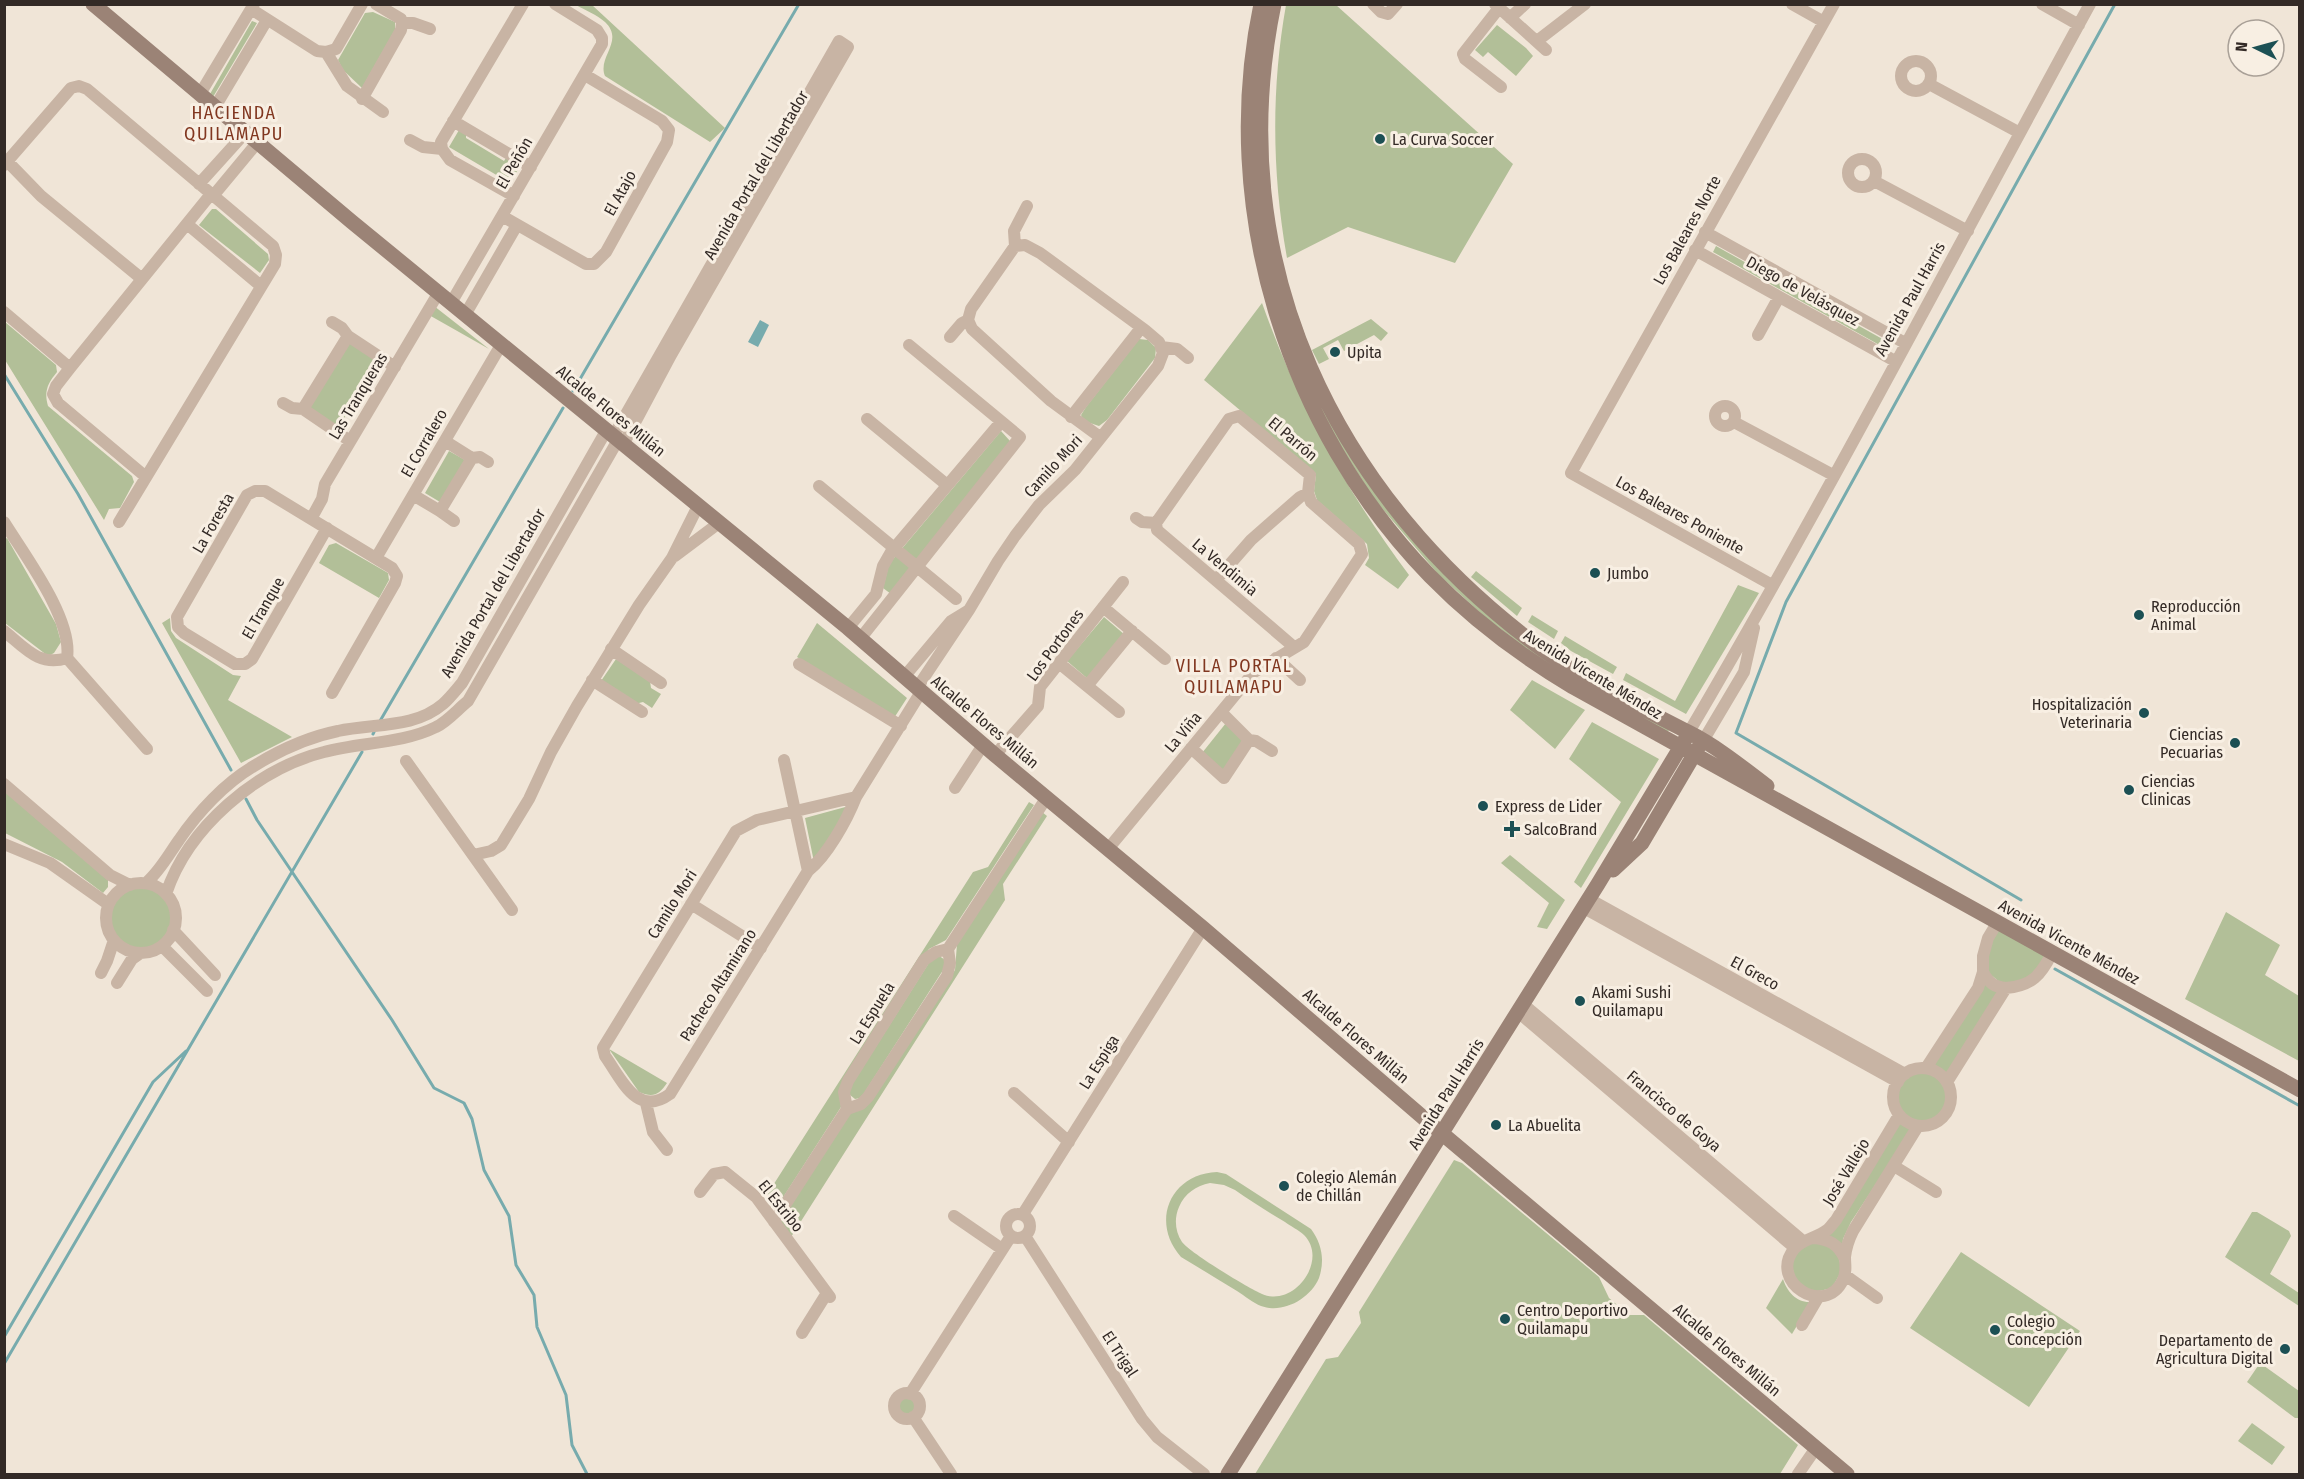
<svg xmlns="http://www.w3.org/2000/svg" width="2304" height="1479" font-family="'Fira Sans Condensed',sans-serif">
	<rect width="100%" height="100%" fill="#f0e5d7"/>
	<path fill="#b2bf98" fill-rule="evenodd" d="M 576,5 L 592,5 L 725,128 L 710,142 L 605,76 C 597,57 625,41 605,22 C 597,15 585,10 576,5 Z
		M 1286,5 L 1336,5 L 1513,164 L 1455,263 L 1348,227 L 1287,258 C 1272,174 1271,89 1286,5 Z
		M 373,12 L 395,22 L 395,30 L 362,88 L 343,70 L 338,60 L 365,13 Z
		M 252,21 L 257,23 L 213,97 L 210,94 Z
		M 1497,25 L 1526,48 L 1533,56 L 1516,76 L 1488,52 L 1483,57 L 1475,50 Z
		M 459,130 L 466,134 L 466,138 L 504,161 L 506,158 L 520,166 L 510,183 L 449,147 Z
		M 212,209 L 216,209 L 268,254 L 269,260 L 260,273 L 199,225 Z
		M 1261,210 L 1343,444 L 1379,498 L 1443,573 L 1516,637 L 1669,730 L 1666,735 L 1540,659 L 1486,618 L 1438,574 L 1374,499 L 1329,428 L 1286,330 Z
		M 1716,246 L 1886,341 L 1883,347 L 1713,252 Z
		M 1262,303 C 1297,402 1346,491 1409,575 L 1398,589 L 1365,565 L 1369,558 L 1367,544 L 1317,500 L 1314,491 L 1316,474 L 1204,380 Z
		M 434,306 L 489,349 L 429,315 Z
		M 1371,319 L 1388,333 L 1381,341 L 1374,335 L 1344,351 L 1338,340 L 1323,348 L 1329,359 L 1319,364 L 1312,350 Z
		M 5,322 L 56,365 L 57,372 C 47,384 44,392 48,406 L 132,476 L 134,482 L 120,508 L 109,509 L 104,520 L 5,360 Z
		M 1139,339 L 1148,340 L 1156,348 L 1155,358 L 1107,420 L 1099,426 L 1084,421 L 1081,415 L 1086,407 Z
		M 348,340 L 380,359 L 338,428 L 306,409 Z
		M 1001,431 L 1010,441 L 891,594 L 883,588 L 889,564 Z
		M 449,451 L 465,460 L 440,502 L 425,493 Z
		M 7,538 L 56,624 L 61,642 L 54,653 L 48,656 L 5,623 L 4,540 Z
		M 336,543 L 388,573 L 389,580 L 379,598 L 319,563 L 329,545 Z
		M 1476,571 L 1522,608 L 1517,616 L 1471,577 Z
		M 1738,585 L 1759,593 L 1686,714 L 1623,680 L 1626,673 L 1675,701 Z
		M 1532,615 L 1558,631 L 1554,639 L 1528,622 Z
		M 1104,617 L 1125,635 L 1088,679 L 1067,661 Z
		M 170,618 L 171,631 L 176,638 L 233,675 L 241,676 L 228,700 L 292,737 L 241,763 L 162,623 Z
		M 817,623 L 907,698 L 894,718 L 797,657 Z
		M 1565,636 L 1617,667 L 1613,674 L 1571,651 L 1561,643 Z
		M 616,659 L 650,681 L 651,688 L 661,694 L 652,708 L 643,702 L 635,704 L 601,681 Z
		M 1532,680 L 1585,710 L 1555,749 L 1510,710 Z
		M 1592,722 L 1659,759 L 1581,888 L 1574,882 L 1621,802 L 1569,759 Z
		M 1226,723 L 1245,741 L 1223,772 L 1202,753 Z
		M 4,789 L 108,880 L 108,887 L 103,893 L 62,862 L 5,833 Z
		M 1029,802 L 1034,805 L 946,940 L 929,949 L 840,1087 L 841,1107 L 775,1210 L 763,1201 L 973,872 L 988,867 Z
		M 849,806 L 814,862 L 805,818 Z
		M 1042,812 L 1047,816 L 1003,884 L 1005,900 L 791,1237 L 780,1223 L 849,1113 L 870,1102 L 955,970 L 957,944 Z
		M 1510,855 L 1565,900 L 1547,929 L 1537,927 L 1549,903 L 1501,863 Z
		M109 917a32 32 0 1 1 64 0a32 32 0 1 1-64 0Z
		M 2226,912 L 2280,945 L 2265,975 L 2299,996 L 2299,1061 L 2185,999 Z
		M 1999,925 L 2047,952 L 2031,979 L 2006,987 L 1986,971 L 1990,939 Z
		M 938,955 L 945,960 L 945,967 L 861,1098 L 855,1099 L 850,1095 L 849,1089 L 932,958 Z
		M 1984,979 L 2001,991 L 1948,1075 L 1931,1064 Z
		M 609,1049 L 667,1083 C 659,1095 653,1098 639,1092 Z
		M1897 1097a26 26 0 1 1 52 0a26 26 0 1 1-52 0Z
		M 1900,1117 L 1914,1126 L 1851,1222 L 1843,1239 L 1842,1252 L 1819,1236 Z
		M 1454,1160 L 1462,1163 L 1599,1277 L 1609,1298 L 1629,1315 L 1644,1315 L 1798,1445 L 1780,1474 L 1255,1474 L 1326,1359 L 1338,1357 L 1361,1323 L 1359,1312 Z
		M 1217,1172 L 1226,1174 L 1311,1229 C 1322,1244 1325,1260 1319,1278 C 1310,1299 1283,1314 1261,1306 C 1253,1303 1245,1296 1237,1291 C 1218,1280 1200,1268 1181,1257 C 1150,1222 1170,1174 1217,1172 ZM 1210,1183 L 1224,1185 L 1235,1190 C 1251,1201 1268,1212 1285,1222 C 1290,1226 1299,1230 1304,1235 C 1329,1260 1294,1308 1262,1294 C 1248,1288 1189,1252 1182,1242 C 1175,1232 1174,1218 1179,1207 C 1185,1193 1196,1186 1210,1183 Z
		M 2252,1212 L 2257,1212 L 2289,1231 L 2291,1236 L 2270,1274 L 2299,1293 L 2299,1306 L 2225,1257 Z
		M 1817,1241 L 1836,1249 L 1842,1270 L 1832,1288 L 1811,1293 L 1794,1280 C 1791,1253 1792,1252 1817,1241 Z
		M 1961,1252 L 2080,1331 L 2029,1407 L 1910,1328 Z
		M 1783,1279 C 1787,1292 1797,1303 1811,1302 L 1792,1334 L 1766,1308 Z
		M 2260,1363 L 2299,1391 L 2299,1418 L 2295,1418 L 2247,1382 Z
		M897 1406a9 9 0 1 1 18 0a9 9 0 1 1-18 0Z
		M 2252,1423 L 2285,1447 L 2272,1465 L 2238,1441 Z"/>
	<path fill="#77abad" d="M 760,320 L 769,325 L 758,347 L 748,342 Z"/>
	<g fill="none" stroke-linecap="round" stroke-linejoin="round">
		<path stroke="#77abad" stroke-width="3" d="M 4,374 L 78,494 L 231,770
			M 573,391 L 799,4
			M 380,721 L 563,408
			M 373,734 L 374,732
			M 246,799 L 257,820 L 392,1020 L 434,1088 L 464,1103 L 472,1119 L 484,1170 L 509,1216 L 516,1265 L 534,1295 L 537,1327 L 566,1395 L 572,1445 L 587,1474
			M 2021,900 L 1736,733 L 1786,602 L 2115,4
			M 2055,969 L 2300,1106
			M 4,1337 L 153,1082 L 186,1051
			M 4,1364 L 362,752"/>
		<path stroke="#c8b4a4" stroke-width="12" d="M 376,4 L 401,19 L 402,23
			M 1373,4 L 1381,12 L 1388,14 L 1397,4
			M 1495,4 L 1546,50
			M 1792,4 L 1824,22
			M 2042,4 L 2079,25
			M 1499,8 L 1463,54 L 1465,59 L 1501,87
			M 251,9 L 317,51 L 326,52 L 336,49 L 362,4
			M 1510,18 L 1525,4
			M 402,23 L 413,23 L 430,29
			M 1537,41 L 1585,4
			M 326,52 L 347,86 L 383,112
			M1901 76a15 15 0 1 1 30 0a15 15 0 1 1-30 0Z
			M 1929,84 L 2020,133
			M 200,94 L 254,4
			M 362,99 L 401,30 L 402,23
			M 215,107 L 267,20
			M 453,121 L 531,167
			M 410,140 L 423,147 L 442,149
			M1848 173a14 14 0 1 1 28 0a14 14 0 1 1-28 0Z
			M 7,161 L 41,196 L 142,279
			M 4,165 L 71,88 L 79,86 L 87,89 L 273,246 L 276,255 L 275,264 L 119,522
			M 1874,181 L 1968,231
			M 199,184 L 245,133
			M 213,196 L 257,143
			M 514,196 L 450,160 L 442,149 L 441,142 L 523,4
			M 502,216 L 586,264 L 594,264 L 606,252 L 667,142 L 669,130 L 662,121 L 585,75
			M 187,224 L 261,286
			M 1705,232 L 1905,343
			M 1015,246 L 1014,231 L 1027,206
			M 1695,250 L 1895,361
			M 451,303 L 602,44 L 602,38 L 597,30 L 555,4
			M 4,312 L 70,368
			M 465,315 L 517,225
			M 332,322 L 342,328 L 348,336
			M 1758,335 L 1779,297
			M 950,337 L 962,323 L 968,320
			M 1161,347 L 1177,349 L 1188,358
			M 283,403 L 292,408 L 303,409
			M1715 416a10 10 0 1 1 20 0a10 10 0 1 1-20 0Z
			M 1071,417 L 1141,328
			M 867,419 L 947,485
			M 1734,422 L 1833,475
			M 613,437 L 839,41 L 848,47 L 671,355 L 623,445
			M 350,441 L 303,409 L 348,336 L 395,367
			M 472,458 L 480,457 L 488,462
			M 146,477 L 58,403 L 53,394 L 56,386 L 70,368 L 211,194
			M 819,486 L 956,599
			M 413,495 L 440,511 L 472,458 L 445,441
			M 440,511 L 454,521
			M 1136,518 L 1142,522 L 1156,523
			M 311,519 L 322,499 L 325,484 L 439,292
			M 4,522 C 25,556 73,619 67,658
			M 1156,523 L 1157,530 L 1294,647
			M 327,528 L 252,659 L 245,664 L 235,664 L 184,633 L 178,627 L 177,617 L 247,495 L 255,491 L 265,491 L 392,568 L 397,576 L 395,583 L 332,693
			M 675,556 L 719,523
			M 376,558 L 501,345
			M 1216,580 L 1251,540 L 1300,497 L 1308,493
			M 1772,585 L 1571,473 L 1834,4
			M 1103,607 L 1165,659
			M 969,610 L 998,561 L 1015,536 L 1039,505 L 1075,470 L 1158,366 L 1163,353 L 1159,342 L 1145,330 L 1040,253 L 1025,245 L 1015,246 L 971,309 L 968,320 L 972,329 L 1051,401 L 1100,437
			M 848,628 L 876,594 L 883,566 L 891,552 L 1001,422
			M 4,631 C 25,648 39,667 67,658
			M 860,639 L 1020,437 L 909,345
			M 611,649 L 661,683
			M 67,658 L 147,749
			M 1276,658 L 1300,680
			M 1059,663 L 1119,712
			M 799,664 L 901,726
			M 904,677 L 951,621 L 969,610 L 917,688
			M 592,680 L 642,712
			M 1087,686 L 1132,631
			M 1689,732 C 1829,494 1957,247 2090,4
			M 1249,740 L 1256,741 L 1272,751
			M 1703,741 L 1744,672 L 1754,628
			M 1191,748 L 1224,778 L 1249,740 L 1221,712
			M 995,755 L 1038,706 L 1040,687 L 1123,582
			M 784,760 L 808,871
			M 406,761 L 512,910
			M 4,784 L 110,875 L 130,885
			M 955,788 L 983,745
			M 856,797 C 847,820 827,856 808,871 L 670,1094 C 637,1118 622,1080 605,1056 L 603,1048 L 736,831 L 757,820 L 856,797 L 921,692
			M 4,844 L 50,863 L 108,904
			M 1108,849 L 1254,672 L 1304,642 L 1362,554 L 1359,544 L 1311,502 L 1308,493 L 1310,475 L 1239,416 L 1229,419 L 1156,523
			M 473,855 L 491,851 L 501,845 L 529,799 L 551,752 L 577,706 L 639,605 L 672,558 L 698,506
			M 146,883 C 160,871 169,854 179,840 C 198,812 225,783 254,766 C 280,750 308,737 338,731 C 373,723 414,729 443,704 C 450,698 456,690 462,683 L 606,431
			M106 918a35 35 0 1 1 70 0a35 35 0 1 1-70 0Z
			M 166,894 C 188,827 257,769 324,752 C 360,742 402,744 436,727 C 447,722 458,709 468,701 L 618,440
			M 1589,899 L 1905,1074
			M 691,904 L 761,948
			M 1584,908 L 1898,1082
			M 173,930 L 215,975
			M 162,946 L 207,991
			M 1983,972 C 1989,983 1994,987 2006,988
			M 101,973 L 107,961 L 114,940
			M 117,983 L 132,959 L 139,954
			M 1523,1004 L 1803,1241
			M 1518,1012 L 1795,1248
			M 1926,1068 L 1978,988 L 1983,972 L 1983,956 L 1988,938 L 1997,923
			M1893 1097a29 29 0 1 1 58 0a29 29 0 1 1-58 0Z
			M 1947,1082 L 2006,988 C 2032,986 2041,975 2052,953
			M 1014,1093 L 1069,1142
			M 646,1103 L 653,1132 L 667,1150
			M 847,1109 L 844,1092 L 848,1081 L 924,960 L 936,952 L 948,949
			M 1899,1115 L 1836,1220 C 1833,1223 1830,1228 1827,1230 C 1817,1238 1802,1239 1794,1249 C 1768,1282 1825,1318 1843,1280 C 1847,1272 1845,1266 1845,1257 C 1846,1248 1849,1239 1853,1231 L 1918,1126
			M 1894,1166 L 1936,1192
			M 700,1192 L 714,1174 L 725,1172 L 756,1197 L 830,1297
			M1006 1226a12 12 0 1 1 24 0a12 12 0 1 1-24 0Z
			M 1023,1214 L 1203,928
			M 954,1216 L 1002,1249
			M 774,1222 L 847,1109 L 861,1104 L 868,1097 L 947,976 L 950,963 L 948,949 L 1047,797
			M 1025,1236 L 1142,1419 L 1157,1437 L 1204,1474
			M 1813,1238 C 1829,1239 1838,1244 1845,1259
			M 1845,1275 L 1877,1298
			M 1802,1325 L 1819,1296
			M 802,1333 L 827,1293
			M894 1406a13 13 0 1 1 26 0a13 13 0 1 1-26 0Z
			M 910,1394 L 1011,1236
			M 913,1417 L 951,1474
			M 1798,1474 L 1816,1448"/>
		<path stroke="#9b8376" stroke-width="15" d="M 93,4 L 352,222 L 848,628 L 995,755 L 1203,928 L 1426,1120 L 1847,1474
			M 1261,4 C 1218,207 1286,428 1430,576 C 1473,620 1521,656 1573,687 L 2300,1090
			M 1274,4 C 1220,263 1335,498 1543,650 C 1589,683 1638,706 1688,732 C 1716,746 1742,767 1767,786
			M 1613,870 L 1642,843 L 1698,748
			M 1228,1474 L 1598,884 L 1686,738"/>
	</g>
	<g fill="#1c5054" stroke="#f8efe3" stroke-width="2">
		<circle cx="1380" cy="139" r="6"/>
		<circle cx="1335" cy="352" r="6"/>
		<circle cx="1595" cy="573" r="6"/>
		<circle cx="2139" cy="615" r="6"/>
		<circle cx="2144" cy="713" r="6"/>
		<circle cx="2235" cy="743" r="6"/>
		<circle cx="2129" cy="790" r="6"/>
		<circle cx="1483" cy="806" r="6"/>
		<path d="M1509 820h6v6h6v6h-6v6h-6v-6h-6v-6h6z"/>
		<circle cx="1580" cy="1001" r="6"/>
		<circle cx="1496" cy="1125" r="6"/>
		<circle cx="1284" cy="1186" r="6"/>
		<circle cx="1505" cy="1319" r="6"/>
		<circle cx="1995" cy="1330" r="6"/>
		<circle cx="2285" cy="1349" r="6"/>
	</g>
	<g text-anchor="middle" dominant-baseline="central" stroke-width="6" stroke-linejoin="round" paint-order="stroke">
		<g font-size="16" fill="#332a26" stroke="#f8efe3" text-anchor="start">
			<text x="1392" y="139">La Curva Soccer</text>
			<text x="1347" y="352">Upita</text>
			<text x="1607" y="573">Jumbo</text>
			<text x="2151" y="606">Reproducción<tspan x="2151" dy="18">Animal</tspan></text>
			<text x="2132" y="704" text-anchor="end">Hospitalización<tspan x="2132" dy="18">Veterinaria</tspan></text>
			<text x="2223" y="734" text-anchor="end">Ciencias<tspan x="2223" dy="18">Pecuarias</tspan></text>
			<text x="2141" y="781">Ciencias<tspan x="2141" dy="18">Clinicas</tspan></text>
			<text x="1495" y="806">Express de Lider</text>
			<text x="1524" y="829">SalcoBrand</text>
			<text x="1592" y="992">Akami Sushi<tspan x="1592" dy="18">Quilamapu</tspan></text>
			<text x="1508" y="1125">La Abuelita</text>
			<text x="1296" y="1177">Colegio Alemán<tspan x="1296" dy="18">de Chillán</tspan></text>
			<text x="1517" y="1310">Centro Deportivo<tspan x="1517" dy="18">Quilamapu</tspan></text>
			<text x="2007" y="1321">Colegio<tspan x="2007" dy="18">Concepción</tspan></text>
			<text x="2273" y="1340" text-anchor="end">Departamento de<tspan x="2273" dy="18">Agricultura Digital</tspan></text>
		</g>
		<g font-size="16" fill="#332a26" stroke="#f8efe3">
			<text transform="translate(514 163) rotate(-60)">El Peñón</text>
			<text transform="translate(756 175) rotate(-60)">Avenida Portal del Libertador</text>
			<text transform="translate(620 193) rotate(-61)">El Atajo</text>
			<text transform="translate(1687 230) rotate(-61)">Los Baleares Norte</text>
			<text transform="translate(1803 291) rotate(29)">Diego de Velásquez</text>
			<text transform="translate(1910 299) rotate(-61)">Avenida Paul Harris</text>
			<text transform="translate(358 396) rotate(-59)">Las Tranqueras</text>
			<text transform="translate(611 411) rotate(39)">Alcalde Flores Millán</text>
			<text transform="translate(1293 439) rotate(40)">El Parrón</text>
			<text transform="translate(424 443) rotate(-60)">El Corralero</text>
			<text transform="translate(1053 466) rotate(-48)">Camilo Mori</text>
			<text transform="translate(1680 515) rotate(29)">Los Baleares Poniente</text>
			<text transform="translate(213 523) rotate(-60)">La Foresta</text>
			<text transform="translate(1225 567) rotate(40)">La Vendimia</text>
			<text transform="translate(493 593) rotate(-60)">Avenida Portal del Libertador</text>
			<text transform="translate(263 608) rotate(-60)">El Tranque</text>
			<text transform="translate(1055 645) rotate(-54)">Los Portones</text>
			<text transform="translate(1593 674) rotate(31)">Avenida Vicente Méndez</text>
			<text transform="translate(985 722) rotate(40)">Alcalde Flores Millán</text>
			<text transform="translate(1183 732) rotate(-50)">La Viña</text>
			<text transform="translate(672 904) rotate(-58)">Camilo Mori</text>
			<text transform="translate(2069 942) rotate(29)">Avenida Vicente Méndez</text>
			<text transform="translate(1755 973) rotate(29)">El Greco</text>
			<text transform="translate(718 985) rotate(-58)">Pacheco Altamirano</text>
			<text transform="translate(872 1013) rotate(-58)">La Espuela</text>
			<text transform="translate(1356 1036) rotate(41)">Alcalde Flores Millán</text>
			<text transform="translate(1099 1062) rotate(-58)">La Espiga</text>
			<text transform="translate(1446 1094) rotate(-58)">Avenida Paul Harris</text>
			<text transform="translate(1674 1111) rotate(40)">Francisco de Goya</text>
			<text transform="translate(1846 1172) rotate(-59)">José Vallejo</text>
			<text transform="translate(781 1206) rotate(51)">El Estribo</text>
			<text transform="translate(1727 1350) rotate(40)">Alcalde Flores Millán</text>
			<text transform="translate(1120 1354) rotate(57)">El Trigal</text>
		</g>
		<g font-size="18" letter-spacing="1.5" fill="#813720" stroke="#f8efe3">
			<text x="234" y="113">HACIENDA<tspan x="234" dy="21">QUILAMAPU</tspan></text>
			<text x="1234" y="666">VILLA PORTAL<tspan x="1234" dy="21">QUILAMAPU</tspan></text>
		</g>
	</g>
	<rect width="2304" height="1479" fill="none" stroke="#332a26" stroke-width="12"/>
	<g transform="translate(2256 48) rotate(275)"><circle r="28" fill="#f8efe3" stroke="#a9a097" stroke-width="1.5"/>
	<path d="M0-4.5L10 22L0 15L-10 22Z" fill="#1c5054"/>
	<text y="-9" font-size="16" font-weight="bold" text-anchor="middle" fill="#332a26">N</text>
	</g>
</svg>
